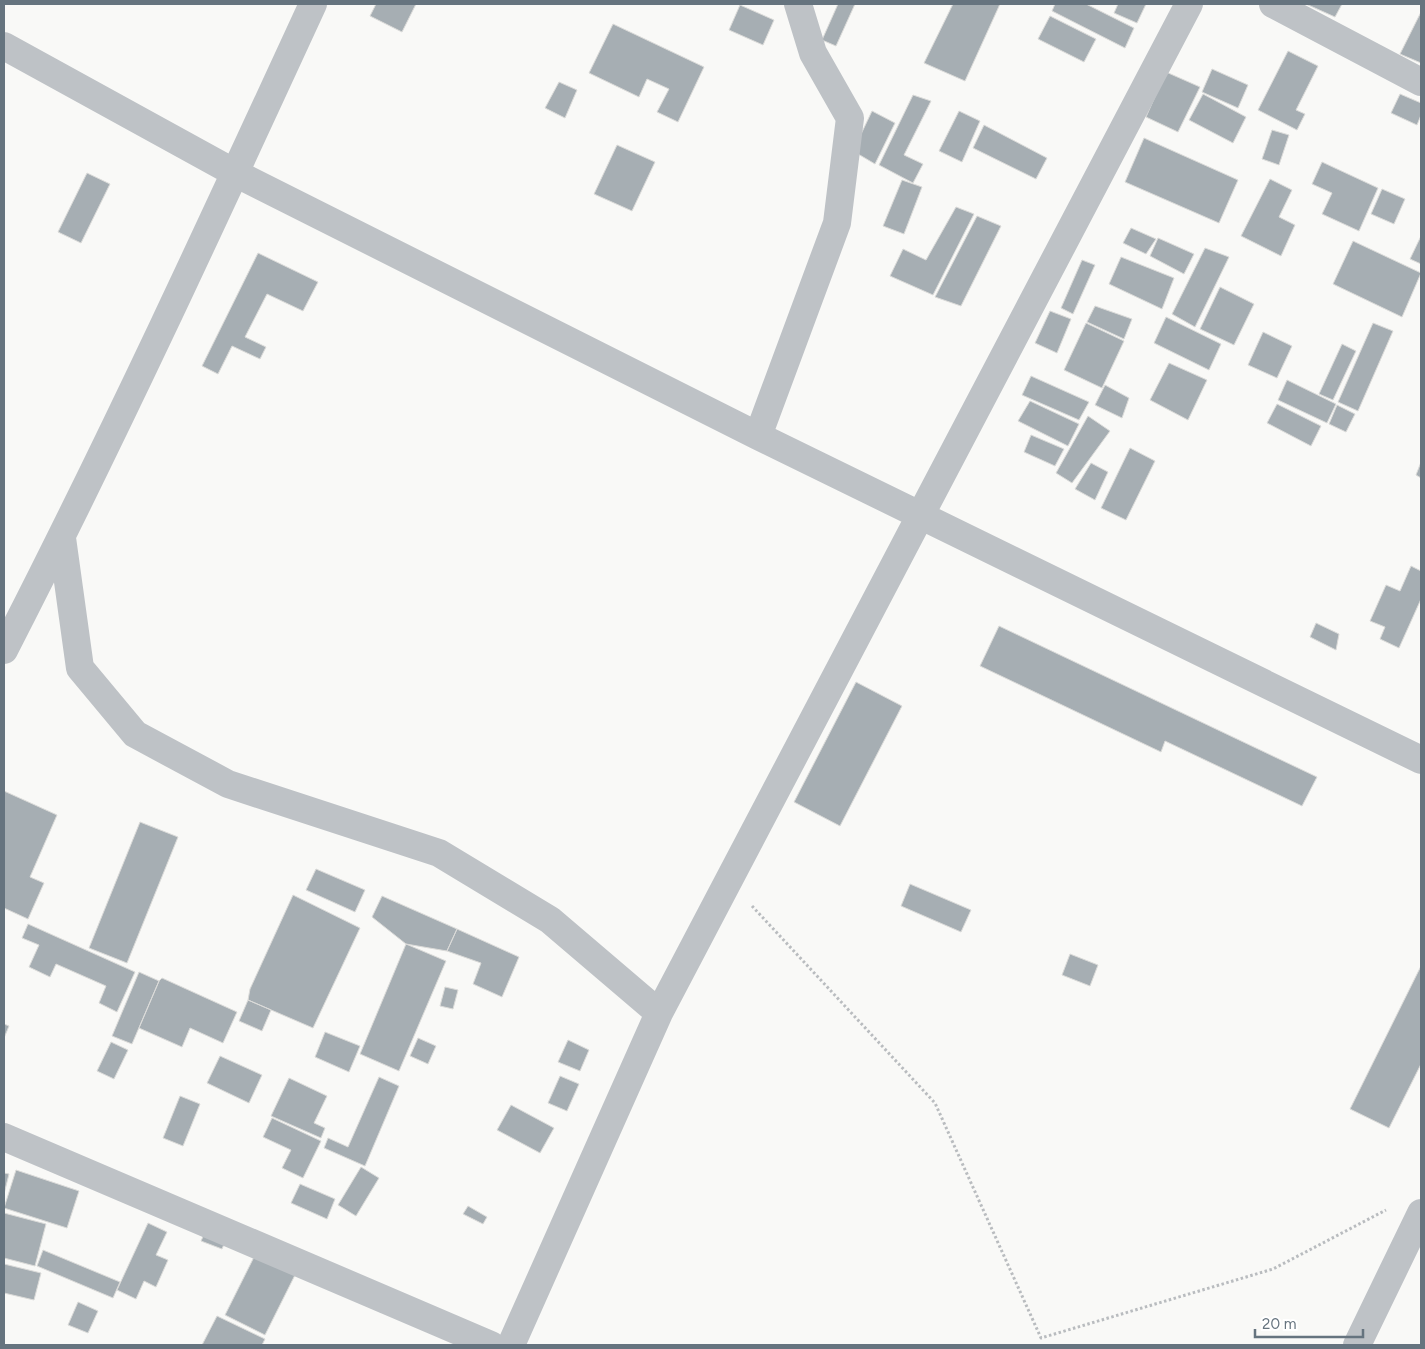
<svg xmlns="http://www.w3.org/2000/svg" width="1425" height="1349" font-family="Figtree,sans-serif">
	<rect width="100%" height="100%" fill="#f9f9f7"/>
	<path fill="#a6aeb3" stroke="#dbdbd9" d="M 376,4 L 416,4 L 402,32 L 370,16 Z
		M 838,4 L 855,4 L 836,46 L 822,40 Z
		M 953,4 L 1000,4 L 965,81 L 924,63 Z
		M 1055,4 L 1086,4 L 1134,28 L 1125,48 L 1052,11 Z
		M 1118,4 L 1146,4 L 1137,23 L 1114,13 Z
		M 1306,4 L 1342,4 L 1335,17 Z
		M 740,5 L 774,20 L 763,45 L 729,30 Z
		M 1421,12 L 1421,63 L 1400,54 Z
		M 1050,16 L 1096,39 L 1084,62 L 1038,39 Z
		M 613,24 L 704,67 L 678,122 L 657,112 L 669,89 L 647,79 L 639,97 L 589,73 Z
		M 1288,51 L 1318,66 L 1296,110 L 1305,114 L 1297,130 L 1258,110 Z
		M 1212,69 L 1248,85 L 1238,108 L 1202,92 Z
		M 1166,72 L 1200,87 L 1178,132 L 1146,117 Z
		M 559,82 L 577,90 L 565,118 L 545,108 Z
		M 1203,94 L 1246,117 L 1233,143 L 1189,120 Z
		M 1400,94 L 1421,103 L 1421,115 L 1417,125 L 1391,113 Z
		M 913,95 L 931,101 L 904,155 L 923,164 L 913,183 L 879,165 Z
		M 872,111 L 895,123 L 875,164 L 853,151 Z
		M 959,111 L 980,121 L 962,162 L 939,151 Z
		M 984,125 L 1047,158 L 1036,179 L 973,148 Z
		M 1272,130 L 1289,135 L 1279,165 L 1262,159 Z
		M 1144,138 L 1238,180 L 1219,223 L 1125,182 Z
		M 617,145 L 655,162 L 632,211 L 594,194 Z
		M 1322,162 L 1378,188 L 1359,231 L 1322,214 L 1332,193 L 1312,184 Z
		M 87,173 L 110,184 L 81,243 L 58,232 Z
		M 1270,179 L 1292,190 L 1279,217 L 1295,225 L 1281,256 L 1241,236 Z
		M 902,180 L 922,187 L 904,234 L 883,226 Z
		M 1382,189 L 1405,199 L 1394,224 L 1371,214 Z
		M 956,207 L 974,214 L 933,295 L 890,276 L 903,249 L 926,260 Z
		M 977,216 L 1001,226 L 961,306 L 935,297 Z
		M 1131,228 L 1156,239 L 1146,254 L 1123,243 Z
		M 1421,236 L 1421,264 L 1410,259 Z
		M 1158,238 L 1194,254 L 1184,274 L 1150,256 Z
		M 1353,241 L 1421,273 L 1402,317 L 1333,284 Z
		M 1205,248 L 1229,257 L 1195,327 L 1172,314 Z
		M 258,253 L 318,282 L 303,311 L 267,294 L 245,337 L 266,347 L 260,359 L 232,346 L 218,374 L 202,366 Z
		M 1121,257 L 1174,278 L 1162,309 L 1109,284 Z
		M 1082,260 L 1095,265 L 1073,314 L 1061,308 Z
		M 1220,287 L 1254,304 L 1234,345 L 1200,329 Z
		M 1095,306 L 1132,319 L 1124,339 L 1087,322 Z
		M 1050,311 L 1071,319 L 1057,353 L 1035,343 Z
		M 1166,317 L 1221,344 L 1209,370 L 1154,343 Z
		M 1086,323 L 1124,341 L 1102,388 L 1064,370 Z
		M 1373,323 L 1393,331 L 1358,411 L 1338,402 Z
		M 1263,332 L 1292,346 L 1277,378 L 1248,365 Z
		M 1342,344 L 1356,351 L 1333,400 L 1319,394 Z
		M 1169,363 L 1207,380 L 1188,420 L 1150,400 Z
		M 1031,376 L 1089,402 L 1079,420 L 1022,395 Z
		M 1287,380 L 1336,404 L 1327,423 L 1278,400 Z
		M 1105,385 L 1129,398 L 1122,418 L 1095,405 Z
		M 1030,401 L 1079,424 L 1068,446 L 1018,421 Z
		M 1277,404 L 1321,426 L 1311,446 L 1267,423 Z
		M 1337,405 L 1355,414 L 1346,432 L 1329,424 Z
		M 1088,416 L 1110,431 L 1072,483 L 1056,473 Z
		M 1031,435 L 1064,449 L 1055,466 L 1024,452 Z
		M 1130,448 L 1155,461 L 1126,520 L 1101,508 Z
		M 1421,462 L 1421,478 L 1416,475 Z
		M 1091,463 L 1108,472 L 1095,500 L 1075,489 Z
		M 1411,566 L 1421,571 L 1421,599 L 1399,648 L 1380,639 L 1385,627 L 1370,621 L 1386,585 L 1400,591 Z
		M 1316,623 L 1339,634 L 1336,650 L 1310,637 Z
		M 999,626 L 1317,777 L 1302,806 L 1165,741 L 1161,752 L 980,666 Z
		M 856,682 L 902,706 L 840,826 L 794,802 Z
		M 4,791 L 57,815 L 30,877 L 44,883 L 28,919 L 4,908 Z
		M 140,822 L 178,837 L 127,963 L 89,948 Z
		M 316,869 L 365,890 L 355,912 L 306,890 Z
		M 910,884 L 971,910 L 961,932 L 901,906 Z
		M 293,895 L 360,928 L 313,1028 L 248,1000 L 250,989 Z
		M 382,896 L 457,929 L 447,951 L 406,944 L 372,917 Z
		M 28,924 L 135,972 L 117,1012 L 99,1003 L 106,986 L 56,964 L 50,977 L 29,967 L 39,945 L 22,938 Z
		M 457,929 L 519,957 L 502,997 L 473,984 L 481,963 L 447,951 Z
		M 406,944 L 446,961 L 399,1071 L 360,1054 Z
		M 1070,954 L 1098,965 L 1090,986 L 1062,975 Z
		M 1421,966 L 1421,1064 L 1389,1128 L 1350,1109 Z
		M 139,972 L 159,981 L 132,1044 L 112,1036 Z
		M 162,978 L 237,1012 L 223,1043 L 190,1028 L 182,1047 L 139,1028 L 159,981 Z
		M 445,987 L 458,990 L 453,1009 L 440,1006 Z
		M 248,1000 L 271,1010 L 262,1031 L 239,1021 Z
		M 4,1024 L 9,1026 L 4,1038 Z
		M 325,1032 L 360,1046 L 349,1072 L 315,1057 Z
		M 418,1038 L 436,1046 L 428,1064 L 410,1056 Z
		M 568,1040 L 589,1050 L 580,1071 L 558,1062 Z
		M 111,1042 L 128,1050 L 114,1079 L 97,1071 Z
		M 220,1056 L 262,1075 L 249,1103 L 207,1083 Z
		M 560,1076 L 579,1084 L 567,1111 L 548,1103 Z
		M 379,1077 L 399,1086 L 365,1166 L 324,1148 L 328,1138 L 348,1147 Z
		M 289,1078 L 327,1096 L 314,1123 L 325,1128 L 321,1138 L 271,1116 Z
		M 180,1096 L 200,1104 L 183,1146 L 163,1138 Z
		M 511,1105 L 554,1128 L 540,1153 L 497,1130 Z
		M 272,1118 L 321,1141 L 303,1178 L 282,1168 L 291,1150 L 263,1137 Z
		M 361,1167 L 379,1178 L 356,1216 L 338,1205 Z
		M 16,1170 L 79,1191 L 67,1228 L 4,1208 Z
		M 4,1173 L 9,1174 L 4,1194 Z
		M 300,1184 L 335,1199 L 327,1219 L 291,1203 Z
		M 468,1206 L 487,1217 L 483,1224 L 463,1214 Z
		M 4,1213 L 46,1224 L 35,1266 L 4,1258 Z
		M 148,1223 L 167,1232 L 156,1255 L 168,1260 L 156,1287 L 144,1281 L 136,1299 L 117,1290 Z
		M 207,1228 L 227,1237 L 222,1249 L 201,1241 Z
		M 258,1249 L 298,1269 L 265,1335 L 225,1315 Z
		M 43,1250 L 120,1282 L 113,1298 L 37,1266 Z
		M 4,1264 L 41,1273 L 34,1300 L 4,1293 Z
		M 78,1302 L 98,1311 L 88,1333 L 68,1325 Z
		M 217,1316 L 265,1339 L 262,1345 L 202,1345 Z"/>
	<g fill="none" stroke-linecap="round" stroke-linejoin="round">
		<path stroke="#b9bcbf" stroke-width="3" stroke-dasharray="2.5 2.5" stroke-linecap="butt" d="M 752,906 L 935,1103 L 1041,1338 L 1273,1269 L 1386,1210"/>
		<path stroke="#bec2c6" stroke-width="28" d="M 1273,4 L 1421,82
			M 4,46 L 235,173 L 758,436 L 1421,760
			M 758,436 L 837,223 L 850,118 L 813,53 L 798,4
			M 62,538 L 80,668 L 135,734 L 228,784 L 439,853 L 550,920 L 659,1013
			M 4,650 C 113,438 213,221 313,4
			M 4,1137 L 491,1345
			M 511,1345 L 659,1013 L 1189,4
			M 1357,1345 L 1421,1213"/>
	</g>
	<rect width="1425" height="1349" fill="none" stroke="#66747f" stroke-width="10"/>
	<path d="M1255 1329v8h108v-8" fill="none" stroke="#66747f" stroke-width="2.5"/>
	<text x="1262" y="1329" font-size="15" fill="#66747f" stroke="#ffffff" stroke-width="4" paint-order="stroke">20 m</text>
</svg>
